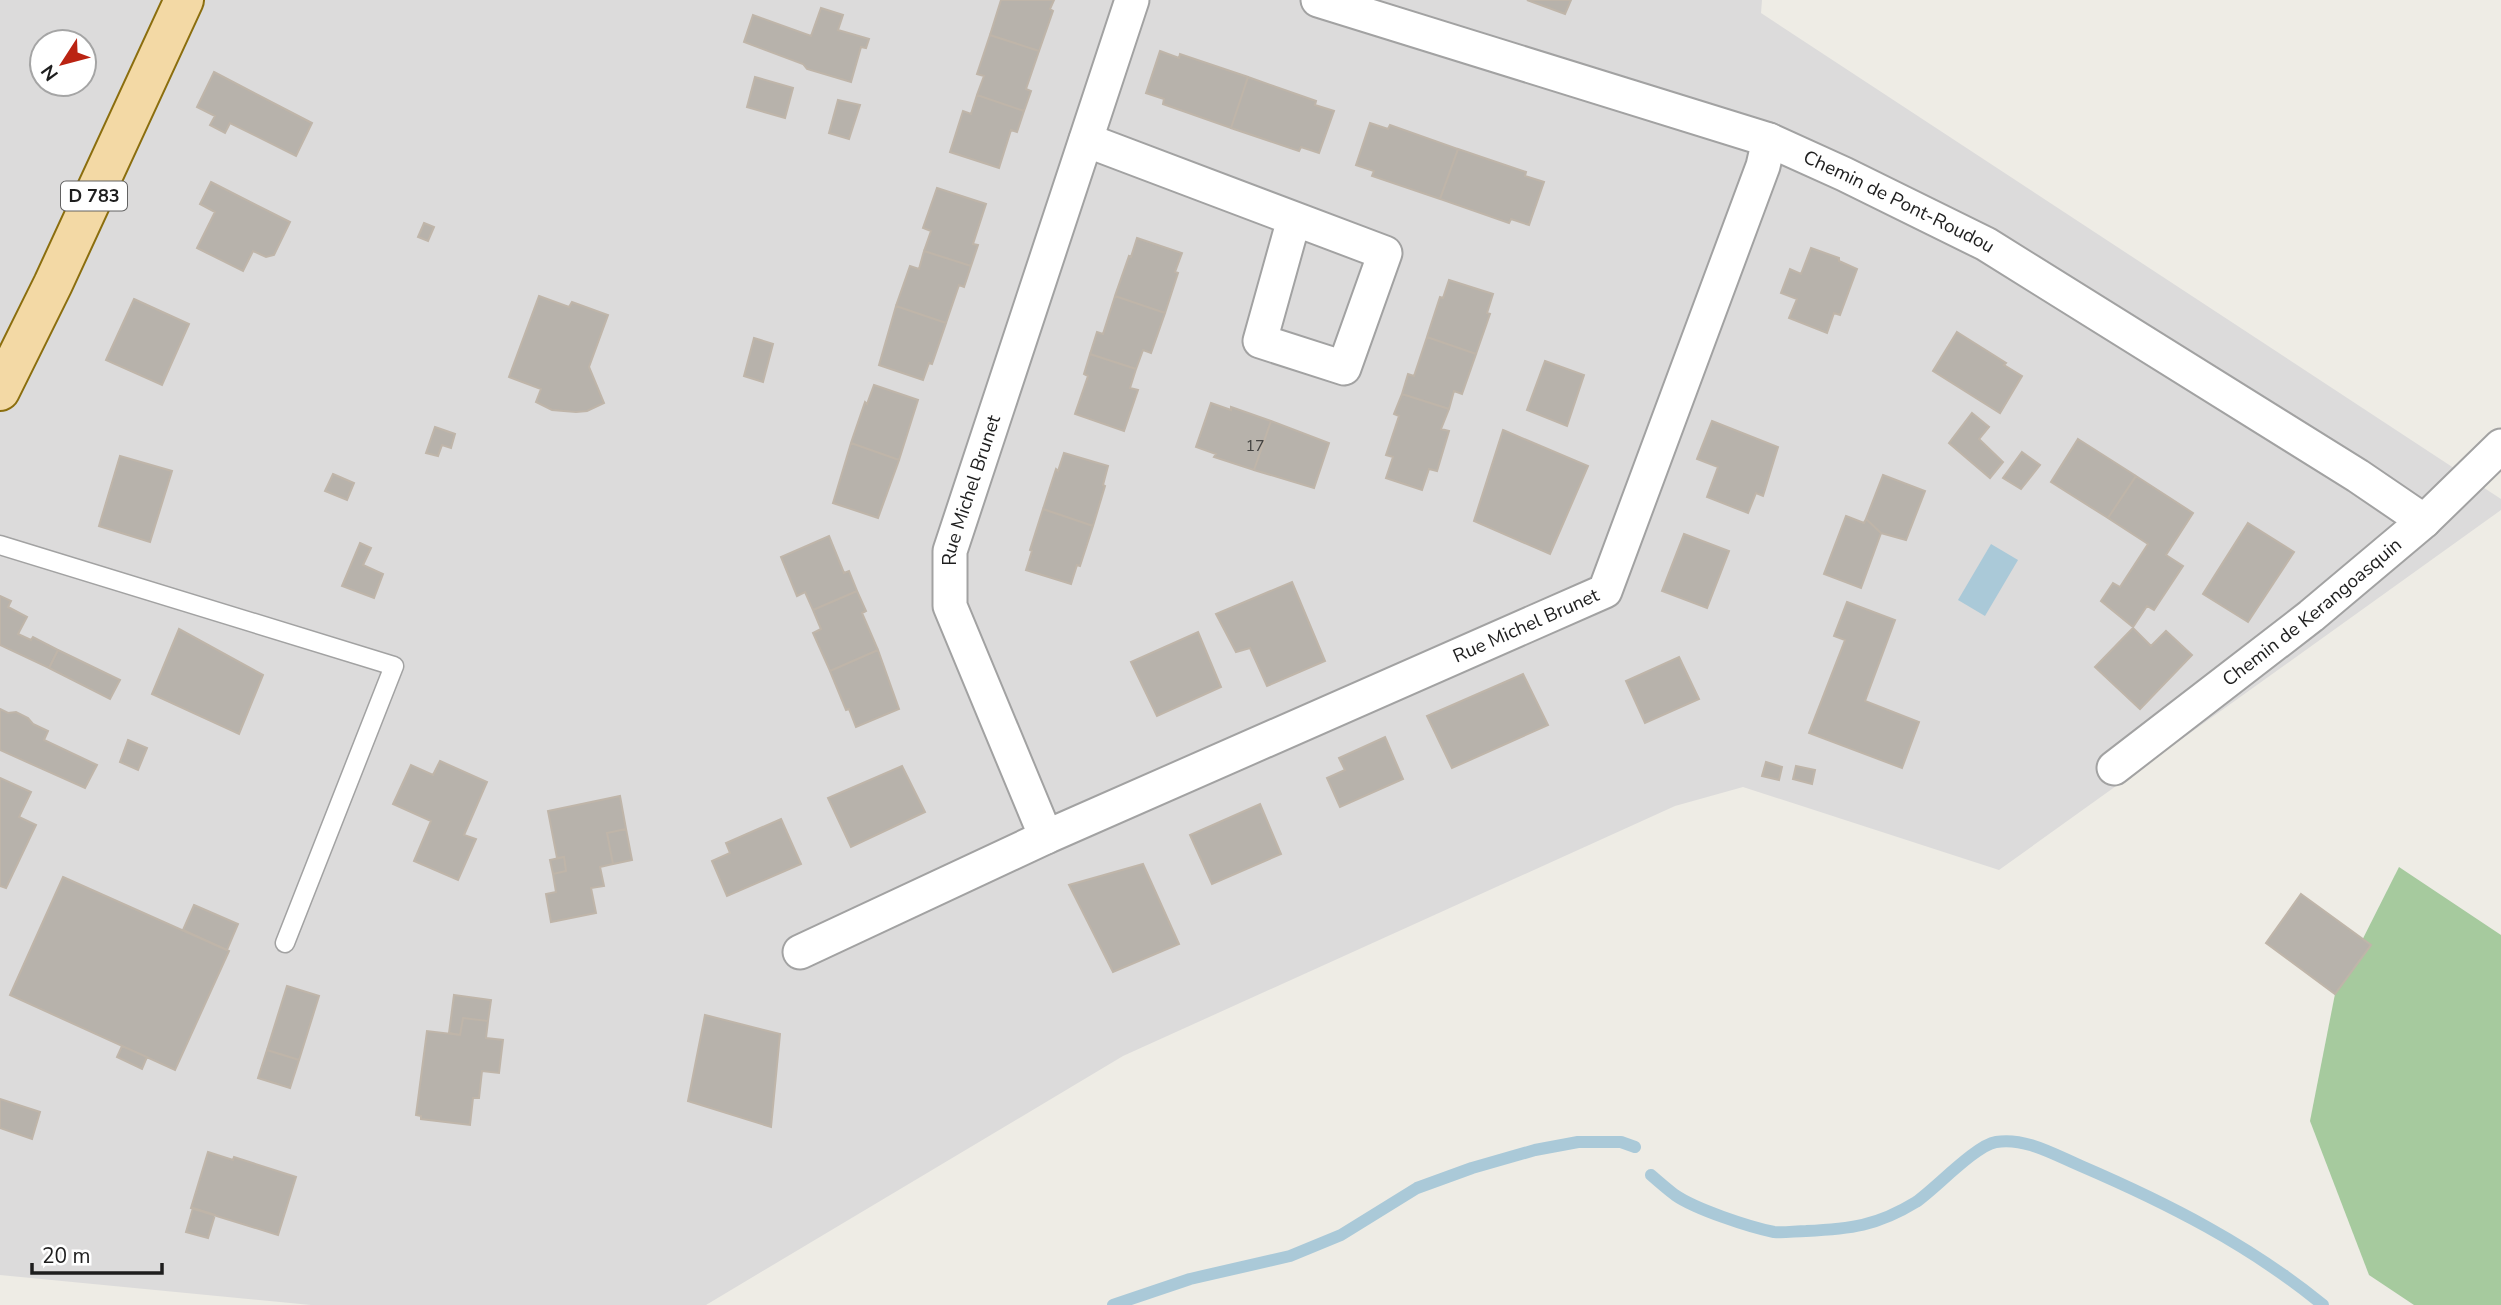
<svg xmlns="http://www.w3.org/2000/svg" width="2501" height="1305" font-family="'Nunito Sans',sans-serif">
	<rect width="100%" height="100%" fill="#eeece5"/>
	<path fill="#dcdbdb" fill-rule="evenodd" d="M 0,0 L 1762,0 L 1761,13 L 2501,499 L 2501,510 L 1999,870 L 1743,787 L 1675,806 L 1123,1056 L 706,1305 L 311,1305 L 0,1275 ZM 42,42 L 84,42 L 84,84 L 42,84 Z"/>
	<path fill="#a6ca9e" d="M 2399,867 L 2501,935 L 2501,1305 L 2414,1305 L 2369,1275 L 2310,1121 L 2335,994 Z"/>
	<path fill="#aac9d8" d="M 1991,544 L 2018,560 L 1985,616 L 1958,600 Z"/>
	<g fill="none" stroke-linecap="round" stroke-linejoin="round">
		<path stroke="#aac9d8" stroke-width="12" d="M 1651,1175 C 1659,1182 1667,1189 1675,1195 C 1695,1209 1749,1227 1774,1232 C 1784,1233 1796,1231 1806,1231 C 1850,1229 1877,1226 1916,1202 C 1935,1189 1976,1145 1996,1142 C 2025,1137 2055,1155 2081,1166 C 2167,1203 2250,1245 2323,1305
			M 1113,1305 L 1190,1279 L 1290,1256 L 1341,1235 L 1417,1188 L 1472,1168 L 1535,1150 L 1578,1142 L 1621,1142 L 1635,1147"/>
	</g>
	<path fill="#b7b2ab" stroke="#bfb5a9" stroke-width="2" d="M 1001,0 L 1054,0 L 1050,9 L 1053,11 L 1039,51 L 990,35 Z
		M 1527,0 L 1571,0 L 1565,14 Z
		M 821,8 L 843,15 L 838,30 L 869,39 L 866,48 L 861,47 L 851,82 L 807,69 L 803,64 L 744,42 L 753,15 L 811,36 Z
		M 990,35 L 1039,51 L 1026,89 L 1031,91 L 1024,111 L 977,95 L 984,76 L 977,74 Z
		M 1160,51 L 1179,58 L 1180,54 L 1248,77 L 1231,128 L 1163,104 L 1164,99 L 1146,93 Z
		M 214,72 L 312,123 L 296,156 L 230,123 L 225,133 L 210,125 L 215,116 L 197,107 Z
		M 755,77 L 793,88 L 785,118 L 747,107 Z
		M 1248,77 L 1316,101 L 1315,105 L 1334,111 L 1319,153 L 1301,147 L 1299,151 L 1231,128 Z
		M 977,95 L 1024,111 L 1017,132 L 1011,130 L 999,168 L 950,152 L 963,111 L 971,114 Z
		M 838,100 L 860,105 L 849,139 L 829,133 Z
		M 1370,123 L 1388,129 L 1390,125 L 1458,149 L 1440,199 L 1372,176 L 1374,171 L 1356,165 Z
		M 1458,149 L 1526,172 L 1525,176 L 1544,182 L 1529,225 L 1511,219 L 1509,223 L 1440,199 Z
		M 211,182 L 290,222 L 274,255 L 266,257 L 253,251 L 243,271 L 197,248 L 215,212 L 200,204 Z
		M 937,188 L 986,204 L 973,244 L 978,245 L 971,266 L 924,251 L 931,231 L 923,228 Z
		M 424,223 L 434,227 L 428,241 L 418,237 Z
		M 1137,238 L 1182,253 L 1175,272 L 1178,273 L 1165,313 L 1115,296 L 1129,256 L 1131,257 Z
		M 1811,248 L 1839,258 L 1839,261 L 1857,269 L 1840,315 L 1834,313 L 1827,333 L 1789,318 L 1797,299 L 1781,293 L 1790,269 L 1801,274 Z
		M 924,251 L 971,266 L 964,287 L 959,285 L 946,323 L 896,306 L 910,266 L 919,269 Z
		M 1449,280 L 1493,294 L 1487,313 L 1490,314 L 1476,354 L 1427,337 L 1440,297 L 1443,298 Z
		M 539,296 L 569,307 L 572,302 L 608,315 L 589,367 L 604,403 L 587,411 L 576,412 L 552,410 L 536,402 L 541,389 L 509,377 Z
		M 1115,296 L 1165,313 L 1151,353 L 1143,350 L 1136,369 L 1090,354 L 1097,332 L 1103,334 Z
		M 134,299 L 189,324 L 162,385 L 106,360 Z
		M 896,306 L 946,323 L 932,364 L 929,363 L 923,380 L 879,365 Z
		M 1957,332 L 2006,363 L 2004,365 L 2022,376 L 2000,413 L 1933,371 Z
		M 1427,337 L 1476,354 L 1462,394 L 1454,391 L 1449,409 L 1402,394 L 1408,374 L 1414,376 Z
		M 754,338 L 773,344 L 763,382 L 744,376 Z
		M 1090,354 L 1136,369 L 1130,388 L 1138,390 L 1124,431 L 1075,414 L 1088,376 L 1084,374 Z
		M 1545,361 L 1584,375 L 1567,426 L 1527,410 Z
		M 874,385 L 918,400 L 899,460 L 851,443 L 865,402 L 867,404 Z
		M 1402,394 L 1449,409 L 1441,429 L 1449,431 L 1437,471 L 1429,469 L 1422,490 L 1386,478 L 1393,457 L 1386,455 L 1399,416 L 1394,414 Z
		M 1211,403 L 1231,410 L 1231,407 L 1271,421 L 1254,470 L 1214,457 L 1216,454 L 1196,447 Z
		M 1972,413 L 1989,427 L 1979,439 L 2003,462 L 1990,478 L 1949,443 Z
		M 1271,421 L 1329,443 L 1314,488 L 1254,470 Z
		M 1712,421 L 1778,447 L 1763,496 L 1756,493 L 1748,513 L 1707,497 L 1718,467 L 1697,459 Z
		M 435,427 L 455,434 L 451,448 L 442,445 L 438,456 L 426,453 Z
		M 1503,430 L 1588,466 L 1550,554 L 1474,521 Z
		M 2078,439 L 2136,476 L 2108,518 L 2051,482 Z
		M 851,443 L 899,460 L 878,518 L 833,503 Z
		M 2022,452 L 2040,465 L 2021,489 L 2003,478 Z
		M 1064,453 L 1108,466 L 1103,485 L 1105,486 L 1093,526 L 1043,509 L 1056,469 L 1058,471 Z
		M 120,456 L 172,471 L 150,542 L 99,526 Z
		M 333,474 L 354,483 L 347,500 L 325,491 Z
		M 1883,475 L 1925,491 L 1906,540 L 1881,533 L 1866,519 Z
		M 2136,476 L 2193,513 L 2166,555 L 2183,566 L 2154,610 L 2147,606 L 2133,627 L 2101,601 L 2113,583 L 2120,587 L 2148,544 L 2108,518 Z
		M 1043,509 L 1093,526 L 1080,566 L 1077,565 L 1071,584 L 1026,570 L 1032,551 L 1030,550 Z
		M 1846,516 L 1864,523 L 1866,519 L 1881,533 L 1861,588 L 1824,574 Z
		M 2248,523 L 2294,552 L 2248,622 L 2203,594 Z
		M 1684,534 L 1729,551 L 1707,608 L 1662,591 Z
		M 829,536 L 844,573 L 849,571 L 857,591 L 813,610 L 805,592 L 797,596 L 781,557 Z
		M 360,543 L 371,548 L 363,565 L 383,574 L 374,598 L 342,586 Z
		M 1292,582 L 1325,661 L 1267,686 L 1250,648 L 1236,652 L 1216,614 Z
		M 857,591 L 866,611 L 862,613 L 878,650 L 830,671 L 813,633 L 821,629 L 813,610 Z
		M 0,596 L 11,601 L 8,607 L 27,617 L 18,634 L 31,640 L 33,637 L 58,650 L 49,668 L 0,645 Z
		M 1847,602 L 1895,620 L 1865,701 L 1919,722 L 1902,768 L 1809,733 L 1845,640 L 1834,636 Z
		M 2133,628 L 2151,646 L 2166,631 L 2192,655 L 2140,709 L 2095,667 Z
		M 179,629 L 263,675 L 239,734 L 152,694 Z
		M 1198,632 L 1221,687 L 1157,716 L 1131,662 Z
		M 58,650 L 120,680 L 110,699 L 49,668 Z
		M 878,650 L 899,709 L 856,727 L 849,709 L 846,710 L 830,671 Z
		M 1679,657 L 1699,699 L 1645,723 L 1626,681 Z
		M 1523,674 L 1548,725 L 1452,768 L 1427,716 Z
		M 0,709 L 8,713 L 16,712 L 28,718 L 33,724 L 48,731 L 44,740 L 97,765 L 85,788 L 0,750 Z
		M 1385,737 L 1403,779 L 1340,807 L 1327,778 L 1345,770 L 1339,758 Z
		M 128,740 L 147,748 L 138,770 L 120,762 Z
		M 440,761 L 487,782 L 464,835 L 476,839 L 458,880 L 414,861 L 431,821 L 393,804 L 411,765 L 433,775 Z
		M 1766,762 L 1782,767 L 1779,780 L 1762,776 Z
		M 902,766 L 925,812 L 851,847 L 828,798 Z
		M 1796,766 L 1815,770 L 1812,784 L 1793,779 Z
		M 0,778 L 31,792 L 19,817 L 36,825 L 6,888 L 0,886 Z
		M 620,796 L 626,829 L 607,833 L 613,864 L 600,867 L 604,886 L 591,888 L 596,913 L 551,922 L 546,894 L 556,892 L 553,874 L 566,871 L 564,857 L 557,858 L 548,811 Z
		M 1260,804 L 1281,854 L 1212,884 L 1190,835 Z
		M 781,819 L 801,864 L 727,896 L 712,861 L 730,853 L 726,843 Z
		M 626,829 L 632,860 L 613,864 L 607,833 Z
		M 564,857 L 566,871 L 553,874 L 550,860 Z
		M 1143,864 L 1179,944 L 1113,972 L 1069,885 Z
		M 63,877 L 229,951 L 175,1070 L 10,995 Z
		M 2301,894 L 2371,945 L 2335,994 L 2266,943 Z
		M 194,905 L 238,924 L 227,950 L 183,930 Z
		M 287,986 L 319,996 L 299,1060 L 267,1050 Z
		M 454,995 L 491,1000 L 488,1021 L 463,1018 L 460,1035 L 449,1033 Z
		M 705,1015 L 780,1034 L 771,1127 L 688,1101 Z
		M 463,1018 L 488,1021 L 486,1038 L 503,1040 L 499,1073 L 482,1071 L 479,1098 L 473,1098 L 470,1125 L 421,1119 L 421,1116 L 416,1115 L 427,1031 L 460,1035 Z
		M 122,1046 L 147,1057 L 142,1069 L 117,1057 Z
		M 267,1050 L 299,1060 L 290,1088 L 258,1078 Z
		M 0,1099 L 40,1112 L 32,1139 L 0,1128 Z
		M 208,1152 L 233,1160 L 234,1157 L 296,1177 L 278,1235 L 191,1208 Z
		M 193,1208 L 215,1215 L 208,1238 L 186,1232 Z"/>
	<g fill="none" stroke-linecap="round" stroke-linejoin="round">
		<g stroke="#a2a2a2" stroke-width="21">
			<path id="lane" d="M 0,545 L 394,666 L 285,943"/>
		</g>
		<g stroke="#a2a2a2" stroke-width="37">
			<g id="street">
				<path id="s1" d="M 1318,0 L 1769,140 L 1844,174 L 1986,244 L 2358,476 L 2424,521"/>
				<path d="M 1086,140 L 1385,253 L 1344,368 L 1260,341 L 1294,219"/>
				<path id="s2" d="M 2114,768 L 2311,616 L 2424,521 L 2501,446"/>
				<path id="s3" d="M 1046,837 L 950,606 L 950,551 L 1132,0"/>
				<path id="s4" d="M 800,952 L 1046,837 L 1605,591 L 1763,166 L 1769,140"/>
			</g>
		</g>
		<g stroke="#8b6e0e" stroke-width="42">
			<path id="primary" d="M 0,391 L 53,284 L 184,0"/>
		</g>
		<use href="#lane" stroke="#fff" stroke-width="18"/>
		<use href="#street" stroke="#fff" stroke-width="33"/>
		<use href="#primary" stroke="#f3d9a5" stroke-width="38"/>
	</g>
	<g text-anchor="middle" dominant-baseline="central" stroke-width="6" stroke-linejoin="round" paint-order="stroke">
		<g font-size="16" fill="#444341">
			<text x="1255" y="446">17</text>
		</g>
		<rect fill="#fff" stroke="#626262" stroke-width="2" x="61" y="181.5" width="66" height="29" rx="5"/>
		<g font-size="18" font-weight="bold" fill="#1e1e1e">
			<text x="94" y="196">D 783</text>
		</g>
		<g font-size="19" fill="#1e1e1e" stroke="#fff">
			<text stroke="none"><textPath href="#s1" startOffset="616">Chemin de Pont-Roudou</textPath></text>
			<text stroke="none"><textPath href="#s3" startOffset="369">Rue Michel Brunet</textPath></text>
			<text stroke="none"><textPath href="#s2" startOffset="252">Chemin de Kerangoasquin</textPath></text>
			<text stroke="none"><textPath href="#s4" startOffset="796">Rue Michel Brunet</textPath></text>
		</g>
	</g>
	<g transform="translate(63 63) rotate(234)"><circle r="33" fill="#ffffff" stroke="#a5a5a5" stroke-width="2"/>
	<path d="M0-5L12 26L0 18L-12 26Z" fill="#ba2312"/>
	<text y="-10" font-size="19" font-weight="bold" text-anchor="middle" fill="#1e1e1e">N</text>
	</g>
	<path d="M32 1263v10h130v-10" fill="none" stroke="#1e1e1e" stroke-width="3.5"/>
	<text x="42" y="1263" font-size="21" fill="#1e1e1e" stroke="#ffffff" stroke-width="5" paint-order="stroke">20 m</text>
</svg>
